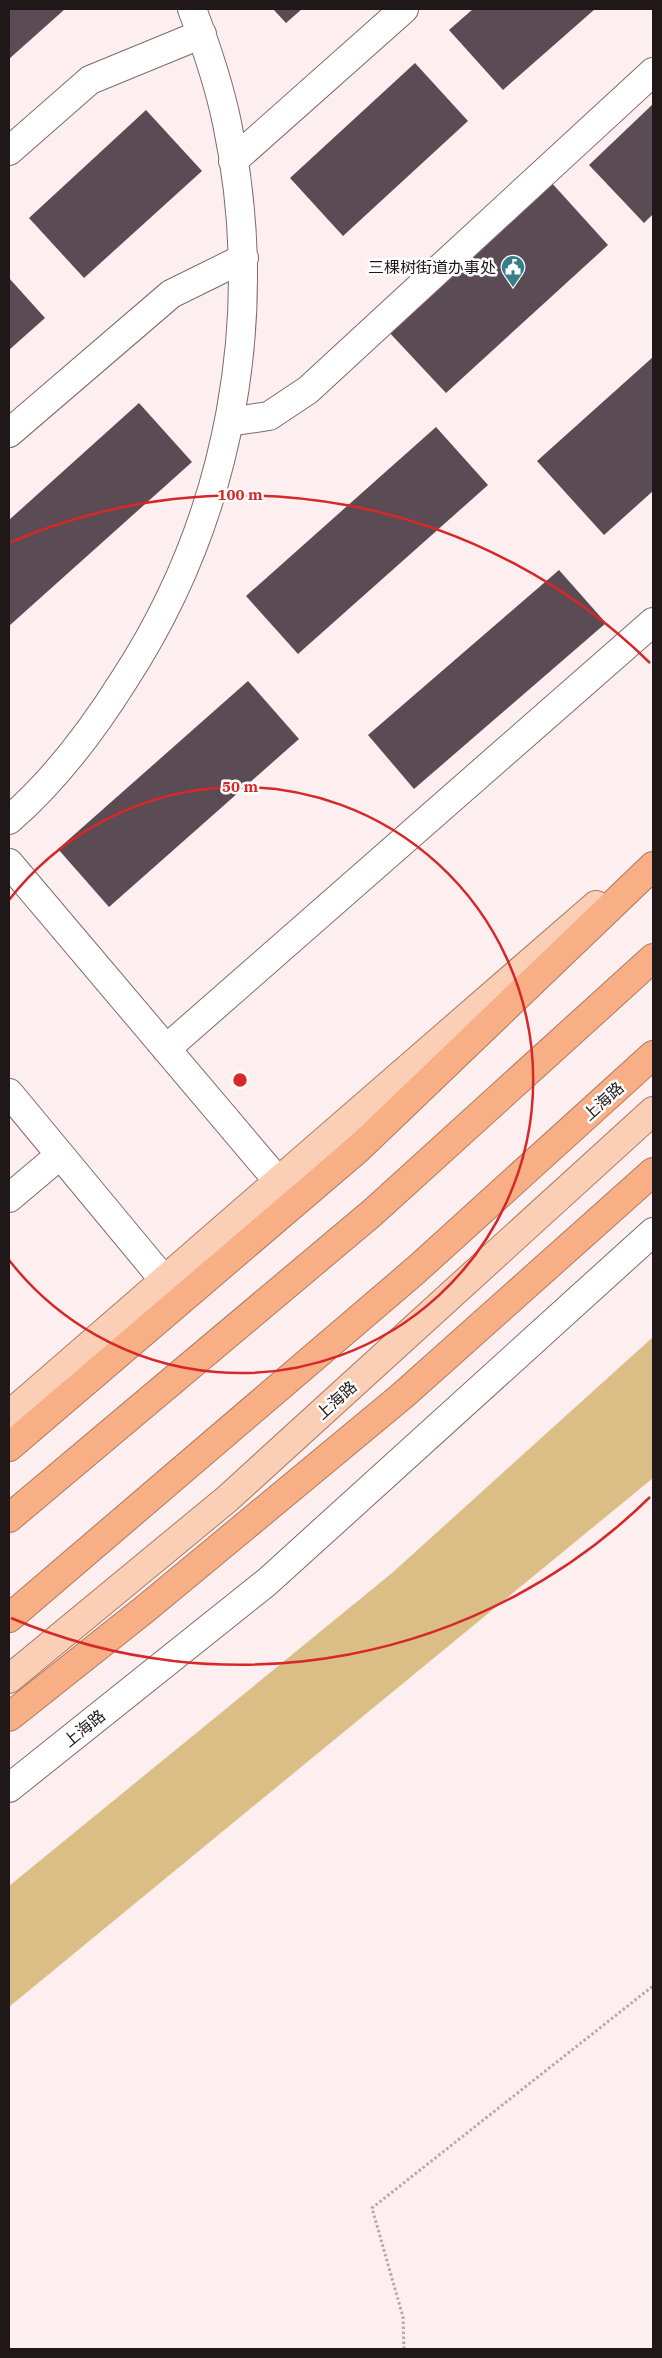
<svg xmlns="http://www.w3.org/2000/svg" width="662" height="2358" font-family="'IBM Plex Serif','Noto Sans SC',serif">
	<rect width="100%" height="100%" fill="#fdefef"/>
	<path fill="#dabe85" d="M 653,1337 L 653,1478 L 9,2007 L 9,1886 L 392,1573 Z"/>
	<path fill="#5b4b54" d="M 9,9 L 65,9 L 9,59 Z
		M 273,9 L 302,9 L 286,23 Z
		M 473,9 L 595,9 L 503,90 L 449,30 Z
		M 415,63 L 468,121 L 343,236 L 290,178 Z
		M 653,104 L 653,214 L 644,223 L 589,165 Z
		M 146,110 L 202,171 L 84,278 L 29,218 Z
		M 550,181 L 608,245 L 446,393 L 387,330 Z
		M 9,278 L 45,318 L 9,350 Z
		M 653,357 L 653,491 L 604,535 L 537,461 Z
		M 139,403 L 192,462 L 9,626 L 9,520 Z
		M 436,427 L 488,485 L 298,654 L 246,596 Z
		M 559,570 L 606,623 L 414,789 L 368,735 Z
		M 248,681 L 299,739 L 109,907 L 58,849 Z"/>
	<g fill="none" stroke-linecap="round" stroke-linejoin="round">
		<g stroke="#7f6a6b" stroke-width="30">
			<path id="minor" d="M 9,151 L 90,80 L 202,34
				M 233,161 L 404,9
				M 229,422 L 269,416 L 308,390 L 653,72
				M 9,433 L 171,294 L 244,258
				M 9,820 C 54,781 92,731 124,680 C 231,516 267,315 227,123 C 219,84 206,46 192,9
				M 9,863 L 278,1181
				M 166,1049 L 653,622
				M 9,1093 L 164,1280
				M 9,1198 L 60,1155
				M 9,1788 L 267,1582 L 653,1232"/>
		</g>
		<g stroke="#ad7a5f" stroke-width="30">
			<path id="major" d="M 9,1415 L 596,905
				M 9,1679 L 227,1499 L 653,1111"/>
		</g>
		<g stroke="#ad7a5f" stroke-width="30">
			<path id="highway" d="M 9,1447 L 359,1148 L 653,866
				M 9,1518 L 372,1213 L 653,958
				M 9,1618 L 416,1270 L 653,1055
				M 9,1717 L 145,1609 L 402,1396 L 653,1172"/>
		</g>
		<path stroke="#b5a9a9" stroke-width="3" stroke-dasharray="2.5 2.5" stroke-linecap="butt" d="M 404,2349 L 403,2317 L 372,2208 L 653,1986"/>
		<use href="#minor" stroke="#fff" stroke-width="28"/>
		<use href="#major" stroke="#fbcfb6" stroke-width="28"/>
		<use href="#highway" stroke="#f9af85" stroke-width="28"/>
	</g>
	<g fill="none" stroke="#d62828" stroke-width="2.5">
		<path d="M9 900A293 293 0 1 1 9 1260"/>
		<path d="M650 1497A585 585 0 0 1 11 1618M11 542A585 585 0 0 1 650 663"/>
	</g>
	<defs>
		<g id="civic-pin" transform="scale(1.25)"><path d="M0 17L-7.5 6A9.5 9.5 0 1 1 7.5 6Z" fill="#377e89" stroke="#fff"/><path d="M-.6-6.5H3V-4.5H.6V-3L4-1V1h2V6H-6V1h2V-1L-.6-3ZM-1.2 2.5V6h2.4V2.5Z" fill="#fff"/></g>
	</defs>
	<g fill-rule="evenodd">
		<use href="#civic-pin" x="513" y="267"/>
	</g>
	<g text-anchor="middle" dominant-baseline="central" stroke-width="5" stroke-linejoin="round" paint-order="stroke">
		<g font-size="16" fill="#201818" stroke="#fff" text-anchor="end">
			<text x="496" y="267">三棵树街道办事处</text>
		</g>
		<g font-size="16" fill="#201818" stroke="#fff">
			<text transform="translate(603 1101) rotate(-42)">上海路</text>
			<text transform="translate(336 1400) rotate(-42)">上海路</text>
			<text transform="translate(84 1728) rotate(-39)">上海路</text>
		</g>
	</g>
	<circle cx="240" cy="1080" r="8" fill="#d62828" stroke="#fff" stroke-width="2.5"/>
	<g font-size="15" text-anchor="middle" font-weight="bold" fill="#d62828" stroke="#fff" stroke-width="5" stroke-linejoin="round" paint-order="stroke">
		<text x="240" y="500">100 m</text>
		<text x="240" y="792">50 m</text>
	</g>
	<rect width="662" height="2358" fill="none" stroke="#201818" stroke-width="20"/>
</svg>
